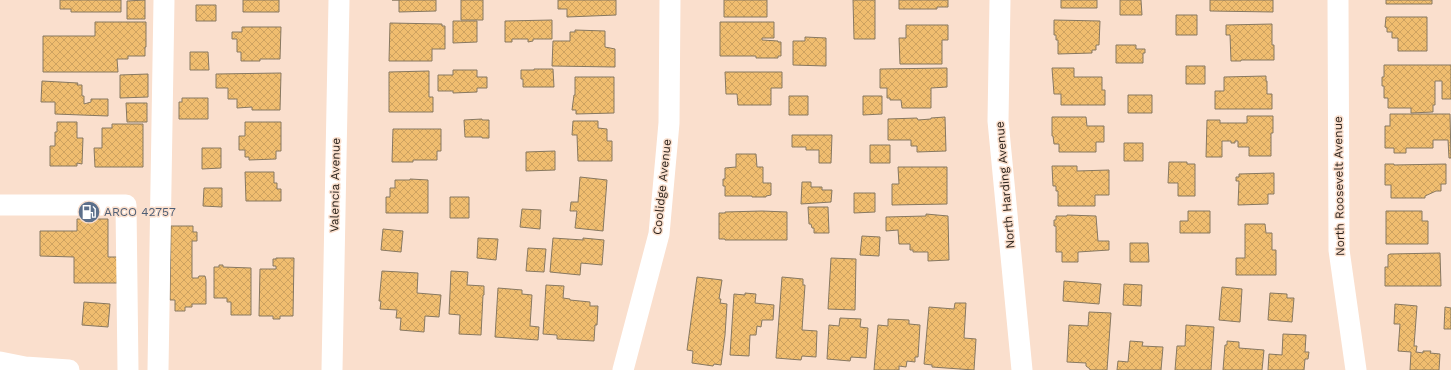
<svg xmlns="http://www.w3.org/2000/svg" width="1451" height="370" font-family="'Work Sans',sans-serif">
	<defs>
		<pattern id="building-cross-hatch" width="8" height="8" patternUnits="userSpaceOnUse"><rect width="8" height="8" fill="#f0bd6f"/><path d="M0 0l8 8M0 8l8-8" fill="none" stroke="#cea260"/></pattern>
	</defs>
	<rect width="100%" height="100%" fill="#fadfcd"/>
	<path fill="url(#building-cross-hatch)" stroke="#877861" d="M 60,0 L 121,0 L 121,12 L 71,12 L 71,9 L 60,9 Z
		M 145,0 L 145,19 L 127,19 L 127,1 Z
		M 243,0 L 279,0 L 279,12 L 243,12 Z
		M 392,0 L 436,0 L 436,11 L 399,12 L 399,0 Z
		M 461,0 L 483,0 L 483,20 L 461,20 Z
		M 558,0 L 616,0 L 616,15 L 567,17 L 567,9 L 558,9 Z
		M 724,0 L 767,0 L 767,17 L 724,17 Z
		M 853,0 L 875,0 L 875,39 L 854,39 Z
		M 899,0 L 948,0 L 948,7 L 937,7 L 937,9 L 899,9 Z
		M 1061,0 L 1097,0 L 1097,8 L 1061,8 Z
		M 1120,0 L 1141,0 L 1142,15 L 1120,15 Z
		M 1210,0 L 1273,0 L 1273,12 L 1210,11 Z
		M 1386,0 L 1432,0 L 1432,4 L 1386,4 Z
		M 196,5 L 216,5 L 216,21 L 196,21 Z
		M 1176,15 L 1197,15 L 1197,35 L 1176,35 Z
		M 1386,17 L 1427,17 L 1427,51 L 1398,51 L 1398,38 L 1392,38 L 1392,32 L 1387,32 L 1387,28 L 1385,27 Z
		M 552,20 L 552,39 L 533,39 L 533,41 L 528,42 L 528,39 L 512,39 L 512,42 L 505,42 L 505,21 Z
		M 1054,20 L 1100,21 L 1099,45 L 1096,45 L 1096,50 L 1092,50 L 1092,53 L 1058,54 L 1058,40 L 1056,40 L 1056,35 L 1054,35 Z
		M 453,21 L 477,21 L 477,42 L 453,43 Z
		M 95,22 L 146,22 L 146,47 L 145,47 L 145,56 L 128,56 L 128,59 L 117,59 L 118,72 L 43,72 L 43,36 L 95,36 Z
		M 720,22 L 774,22 L 774,38 L 762,38 L 762,40 L 778,41 L 778,42 L 781,42 L 781,56 L 778,56 L 778,58 L 756,58 L 756,56 L 720,56 Z
		M 390,23 L 442,24 L 442,26 L 445,26 L 445,49 L 432,49 L 432,61 L 389,61 Z
		M 1272,24 L 1272,45 L 1274,45 L 1274,60 L 1241,60 L 1241,61 L 1231,61 L 1230,35 L 1226,35 L 1226,25 Z
		M 906,25 L 948,25 L 948,40 L 942,40 L 942,64 L 900,64 L 899,38 L 906,38 Z
		M 242,27 L 281,27 L 280,59 L 260,59 L 260,61 L 241,61 L 241,52 L 237,52 L 237,39 L 232,39 L 232,32 L 242,32 Z
		M 575,30 L 605,31 L 605,47 L 615,49 L 615,67 L 552,66 L 553,41 L 570,41 L 570,32 L 575,32 Z
		M 805,37 L 826,38 L 826,66 L 793,65 L 793,41 L 805,41 Z
		M 1116,45 L 1136,45 L 1136,49 L 1145,49 L 1145,53 L 1143,53 L 1143,63 L 1116,63 Z
		M 190,52 L 208,52 L 209,70 L 190,70 Z
		M 1384,65 L 1451,65 L 1451,99 L 1442,99 L 1442,81 L 1435,81 L 1435,105 L 1433,105 L 1433,112 L 1411,113 L 1411,108 L 1388,108 L 1388,98 L 1384,98 L 1384,86 L 1382,86 L 1382,77 L 1384,77 Z
		M 1186,66 L 1205,66 L 1205,84 L 1186,84 Z
		M 947,68 L 947,87 L 931,88 L 931,108 L 902,108 L 901,100 L 890,100 L 890,98 L 887,98 L 887,88 L 880,88 L 880,69 Z
		M 1052,68 L 1074,68 L 1074,77 L 1102,77 L 1102,90 L 1105,90 L 1105,105 L 1061,105 L 1061,94 L 1054,94 Z
		M 534,69 L 553,69 L 554,87 L 523,87 L 523,79 L 521,79 L 521,70 L 534,70 Z
		M 453,70 L 477,70 L 477,77 L 487,77 L 487,88 L 477,88 L 477,92 L 453,93 L 453,91 L 438,91 L 438,75 L 453,75 Z
		M 429,71 L 429,97 L 433,97 L 433,112 L 389,112 L 389,72 Z
		M 725,72 L 782,72 L 782,88 L 771,88 L 771,105 L 738,105 L 737,94 L 726,94 Z
		M 281,73 L 280,110 L 252,110 L 252,107 L 237,108 L 237,99 L 228,99 L 228,88 L 216,88 L 216,74 Z
		M 148,74 L 148,97 L 120,98 L 120,75 Z
		M 1266,76 L 1266,81 L 1267,81 L 1267,94 L 1272,94 L 1272,109 L 1215,109 L 1215,91 L 1224,91 L 1224,77 Z
		M 575,77 L 614,77 L 614,113 L 576,114 L 576,110 L 572,110 L 574,95 L 575,95 Z
		M 42,81 L 78,83 L 77,85 L 82,85 L 82,96 L 84,96 L 84,104 L 91,102 L 91,99 L 108,99 L 108,116 L 55,114 L 55,102 L 41,102 Z
		M 1128,95 L 1152,95 L 1152,113 L 1128,113 Z
		M 789,96 L 808,96 L 808,115 L 789,115 Z
		M 863,96 L 882,96 L 882,114 L 863,115 Z
		M 182,98 L 208,98 L 208,119 L 179,119 L 179,102 L 182,102 Z
		M 126,103 L 147,103 L 147,122 L 127,122 Z
		M 1390,114 L 1450,114 L 1451,158 L 1449,158 L 1448,140 L 1433,140 L 1433,148 L 1406,148 L 1406,153 L 1394,153 L 1394,148 L 1385,148 L 1385,126 L 1390,126 Z
		M 1247,116 L 1273,116 L 1273,133 L 1271,133 L 1271,156 L 1249,156 L 1249,147 L 1238,147 L 1238,141 L 1235,141 L 1235,143 L 1231,143 L 1231,141 L 1222,141 L 1222,157 L 1206,157 L 1207,120 L 1220,120 L 1220,123 L 1247,123 Z
		M 945,117 L 946,151 L 917,152 L 917,146 L 911,146 L 911,140 L 888,140 L 888,119 L 917,118 L 918,120 L 931,119 L 931,118 Z
		M 1052,117 L 1086,117 L 1087,126 L 1104,126 L 1104,142 L 1096,142 L 1096,152 L 1059,152 L 1059,144 L 1054,144 L 1053,136 L 1052,136 Z
		M 482,119 L 482,120 L 489,120 L 489,138 L 482,138 L 482,137 L 465,137 L 464,120 Z
		M 573,121 L 598,121 L 598,128 L 607,129 L 607,141 L 612,141 L 612,161 L 578,161 L 577,135 L 572,135 Z
		M 57,122 L 77,122 L 77,138 L 83,138 L 82,164 L 77,163 L 77,166 L 50,166 L 50,146 L 55,146 L 55,132 L 57,132 Z
		M 245,122 L 281,122 L 281,151 L 276,151 L 276,159 L 249,160 L 249,157 L 245,157 L 245,150 L 239,150 L 239,136 L 245,136 Z
		M 112,124 L 143,124 L 143,167 L 95,167 L 94,148 L 102,148 L 102,128 L 112,128 Z
		M 393,129 L 441,129 L 441,151 L 437,151 L 437,160 L 413,160 L 413,162 L 392,162 Z
		M 792,135 L 832,135 L 831,163 L 819,163 L 819,150 L 806,150 L 806,147 L 792,147 Z
		M 1124,143 L 1143,143 L 1143,161 L 1124,161 Z
		M 870,145 L 890,145 L 890,163 L 870,163 Z
		M 202,148 L 221,148 L 221,168 L 202,169 Z
		M 555,151 L 555,170 L 526,171 L 526,152 Z
		M 736,154 L 756,154 L 757,167 L 763,167 L 763,183 L 771,183 L 771,195 L 766,196 L 766,197 L 752,197 L 752,196 L 725,196 L 725,186 L 723,186 L 723,179 L 725,179 L 725,168 L 736,167 Z
		M 1169,162 L 1187,162 L 1187,164 L 1195,164 L 1195,196 L 1178,196 L 1178,183 L 1168,183 Z
		M 1385,164 L 1394,164 L 1394,165 L 1446,164 L 1446,184 L 1441,184 L 1441,191 L 1436,191 L 1425,196 L 1425,198 L 1391,198 L 1391,185 L 1385,185 Z
		M 1052,166 L 1077,166 L 1077,171 L 1109,170 L 1109,195 L 1095,195 L 1095,206 L 1058,206 L 1058,191 L 1056,191 L 1056,186 L 1053,186 Z
		M 898,167 L 947,167 L 947,204 L 892,205 L 892,184 L 899,184 Z
		M 245,172 L 274,172 L 274,183 L 277,183 L 277,189 L 281,189 L 281,201 L 246,201 Z
		M 1274,173 L 1274,194 L 1268,194 L 1268,204 L 1238,205 L 1239,181 L 1236,181 L 1236,177 L 1239,177 L 1239,174 Z
		M 580,177 L 607,180 L 603,231 L 575,228 L 577,211 L 570,211 L 571,202 L 578,202 Z
		M 410,179 L 428,180 L 428,213 L 386,213 L 386,197 L 390,197 L 390,188 L 395,188 L 395,180 L 410,180 Z
		M 802,182 L 811,182 L 811,187 L 822,187 L 822,190 L 832,190 L 831,202 L 801,204 Z
		M 204,188 L 222,188 L 222,207 L 203,206 Z
		M 854,193 L 875,193 L 875,212 L 854,213 Z
		M 450,197 L 469,197 L 469,218 L 450,218 Z
		M 808,207 L 828,207 L 829,233 L 814,233 L 814,228 L 812,228 L 811,224 L 809,224 Z
		M 522,209 L 541,210 L 540,229 L 520,227 Z
		M 762,211 L 787,212 L 787,240 L 725,240 L 725,239 L 719,239 L 719,213 L 725,213 L 725,212 Z
		M 1188,211 L 1210,211 L 1210,233 L 1180,233 L 1180,221 L 1188,221 Z
		M 1386,211 L 1422,211 L 1422,221 L 1428,221 L 1428,244 L 1386,244 Z
		M 926,214 L 948,216 L 949,260 L 928,261 L 928,252 L 913,252 L 913,250 L 910,250 L 910,244 L 899,244 L 898,230 L 886,231 L 886,217 L 926,216 Z
		M 1067,215 L 1096,216 L 1098,241 L 1109,241 L 1109,250 L 1078,252 L 1078,262 L 1062,262 L 1062,252 L 1056,252 L 1056,226 L 1054,226 L 1054,220 L 1056,220 L 1056,216 L 1067,216 Z
		M 77,219 L 108,219 L 108,257 L 118,257 L 117,283 L 74,283 L 74,257 L 40,256 L 40,231 L 77,231 Z
		M 1245,224 L 1265,224 L 1266,233 L 1272,233 L 1272,250 L 1276,250 L 1276,275 L 1236,275 L 1236,258 L 1245,258 Z
		M 171,226 L 193,226 L 193,232 L 197,232 L 197,241 L 192,241 L 192,278 L 198,278 L 199,276 L 205,276 L 206,280 L 206,304 L 192,304 L 192,307 L 185,307 L 185,311 L 175,311 L 175,300 L 170,300 Z
		M 383,229 L 403,231 L 401,252 L 381,250 Z
		M 862,236 L 880,237 L 879,256 L 860,255 Z
		M 478,238 L 498,239 L 496,260 L 477,258 Z
		M 553,238 L 583,240 L 583,238 L 604,240 L 602,265 L 581,263 L 580,275 L 550,272 Z
		M 1130,243 L 1148,243 L 1149,262 L 1130,262 Z
		M 528,248 L 546,249 L 544,272 L 526,271 Z
		M 1440,253 L 1441,286 L 1385,286 L 1385,267 L 1388,267 L 1388,255 L 1390,254 Z
		M 276,258 L 294,258 L 293,316 L 280,316 L 280,319 L 273,319 L 273,316 L 259,316 L 260,269 L 276,269 L 276,266 L 273,266 L 273,259 L 276,259 Z
		M 831,258 L 856,259 L 855,310 L 828,309 Z
		M 219,265 L 223,265 L 223,267 L 251,268 L 251,315 L 231,315 L 231,302 L 227,302 L 227,298 L 214,298 L 214,267 L 219,267 Z
		M 382,271 L 418,273 L 417,293 L 441,295 L 439,317 L 425,316 L 424,332 L 400,330 L 401,318 L 396,318 L 397,310 L 380,309 L 381,301 L 379,301 Z
		M 451,271 L 468,272 L 467,285 L 484,286 L 484,295 L 483,295 L 481,335 L 459,334 L 460,315 L 449,314 Z
		M 697,277 L 722,280 L 719,299 L 721,299 L 720,303 L 727,304 L 725,335 L 721,365 L 714,364 L 713,366 L 692,363 L 693,351 L 687,350 Z
		M 782,277 L 803,279 L 803,285 L 805,285 L 802,330 L 817,331 L 816,357 L 802,356 L 801,360 L 776,358 Z
		M 1064,281 L 1101,284 L 1099,304 L 1063,301 Z
		M 1124,284 L 1142,285 L 1141,306 L 1123,305 Z
		M 546,285 L 564,286 L 563,298 L 570,299 L 570,300 L 590,302 L 590,306 L 598,306 L 597,325 L 595,325 L 594,341 L 557,339 L 557,335 L 543,334 Z
		M 1222,287 L 1242,289 L 1240,322 L 1219,320 Z
		M 498,288 L 522,290 L 522,294 L 532,295 L 530,326 L 539,327 L 538,340 L 495,337 Z
		M 745,293 L 756,294 L 755,303 L 774,305 L 773,320 L 762,320 L 761,327 L 757,326 L 756,335 L 750,335 L 749,356 L 730,355 L 734,294 L 745,295 Z
		M 1270,293 L 1287,294 L 1287,298 L 1294,298 L 1292,322 L 1268,320 Z
		M 84,302 L 110,304 L 108,327 L 82,325 Z
		M 955,303 L 966,303 L 964,338 L 976,339 L 974,370 L 932,367 L 932,365 L 924,364 L 929,307 L 954,309 Z
		M 1395,304 L 1417,306 L 1414,346 L 1417,346 L 1416,352 L 1423,353 L 1423,351 L 1431,351 L 1430,353 L 1440,354 L 1439,370 L 1410,370 L 1411,352 L 1398,351 L 1400,324 L 1394,324 Z
		M 1445,307 L 1451,308 L 1451,329 L 1444,329 Z
		M 1089,312 L 1111,313 L 1107,370 L 1090,370 L 1090,369 L 1086,366 L 1086,363 L 1067,362 L 1069,325 L 1088,326 Z
		M 840,318 L 861,319 L 860,327 L 868,328 L 866,358 L 851,357 L 850,361 L 827,359 L 829,325 L 839,326 Z
		M 888,319 L 909,320 L 909,324 L 920,325 L 918,357 L 915,357 L 915,362 L 907,361 L 906,367 L 899,366 L 899,370 L 874,370 L 878,325 L 888,326 Z
		M 1186,325 L 1214,327 L 1211,370 L 1175,370 L 1177,346 L 1185,346 Z
		M 1283,334 L 1306,335 L 1305,352 L 1309,352 L 1308,359 L 1305,359 L 1304,370 L 1268,370 L 1269,354 L 1282,355 Z
		M 1130,341 L 1143,342 L 1142,346 L 1163,347 L 1161,370 L 1117,370 L 1118,361 L 1128,362 Z
		M 1227,341 L 1239,342 L 1239,348 L 1264,350 L 1262,370 L 1223,370 L 1225,345 L 1227,345 Z"/>
	<g fill="none" stroke-linecap="round" stroke-linejoin="round">
		<path stroke="#fff" stroke-width="21" d="M 1000,0 L 998,121 L 1022,370
			M 1338,0 L 1339,250 L 1356,370
			M 0,205 L 126,205 L 128,370
			M 0,362 L 25,367 L 69,370
			M 158,370 L 164,0
			M 332,370 L 339,0
			M 623,370 L 659,234 L 669,123 L 670,0"/>
	</g>
	<defs>
		<g id="fuel-disc" transform="scale(1.15)"><circle r="9.5" fill="#5c6f8a" stroke="#fadfcd"/><path d="M-5.5-6h7V0h2V4h1.3V-2.5L3-4.5l.8-.8L6-3V5H2.5V1h-1V6h-7ZM-4.2-4.7v3.2H.2V-4.7Z" fill="#fff"/></g>
	</defs>
	<g fill-rule="evenodd">
		<use href="#fuel-disc" x="89" y="212"/>
	</g>
	<g text-anchor="middle" dominant-baseline="central" stroke-width="3" stroke-linejoin="round" paint-order="stroke">
		<g font-size="12" fill="#2b221b" stroke="#fadfcd">
			<text transform="translate(335 185) rotate(-89)">Valencia Avenue</text>
			<text transform="translate(1005 185) rotate(-95)">North Harding Avenue</text>
			<text transform="translate(1339 186) rotate(-91)">North Roosevelt Avenue</text>
			<text transform="translate(662 187) rotate(-84)">Coolidge Avenue</text>
		</g>
		<g font-size="12" fill="#4e5e75" stroke="#fadfcd" text-anchor="start">
			<text x="104" y="212">ARCO 42757</text>
		</g>
	</g>
</svg>
